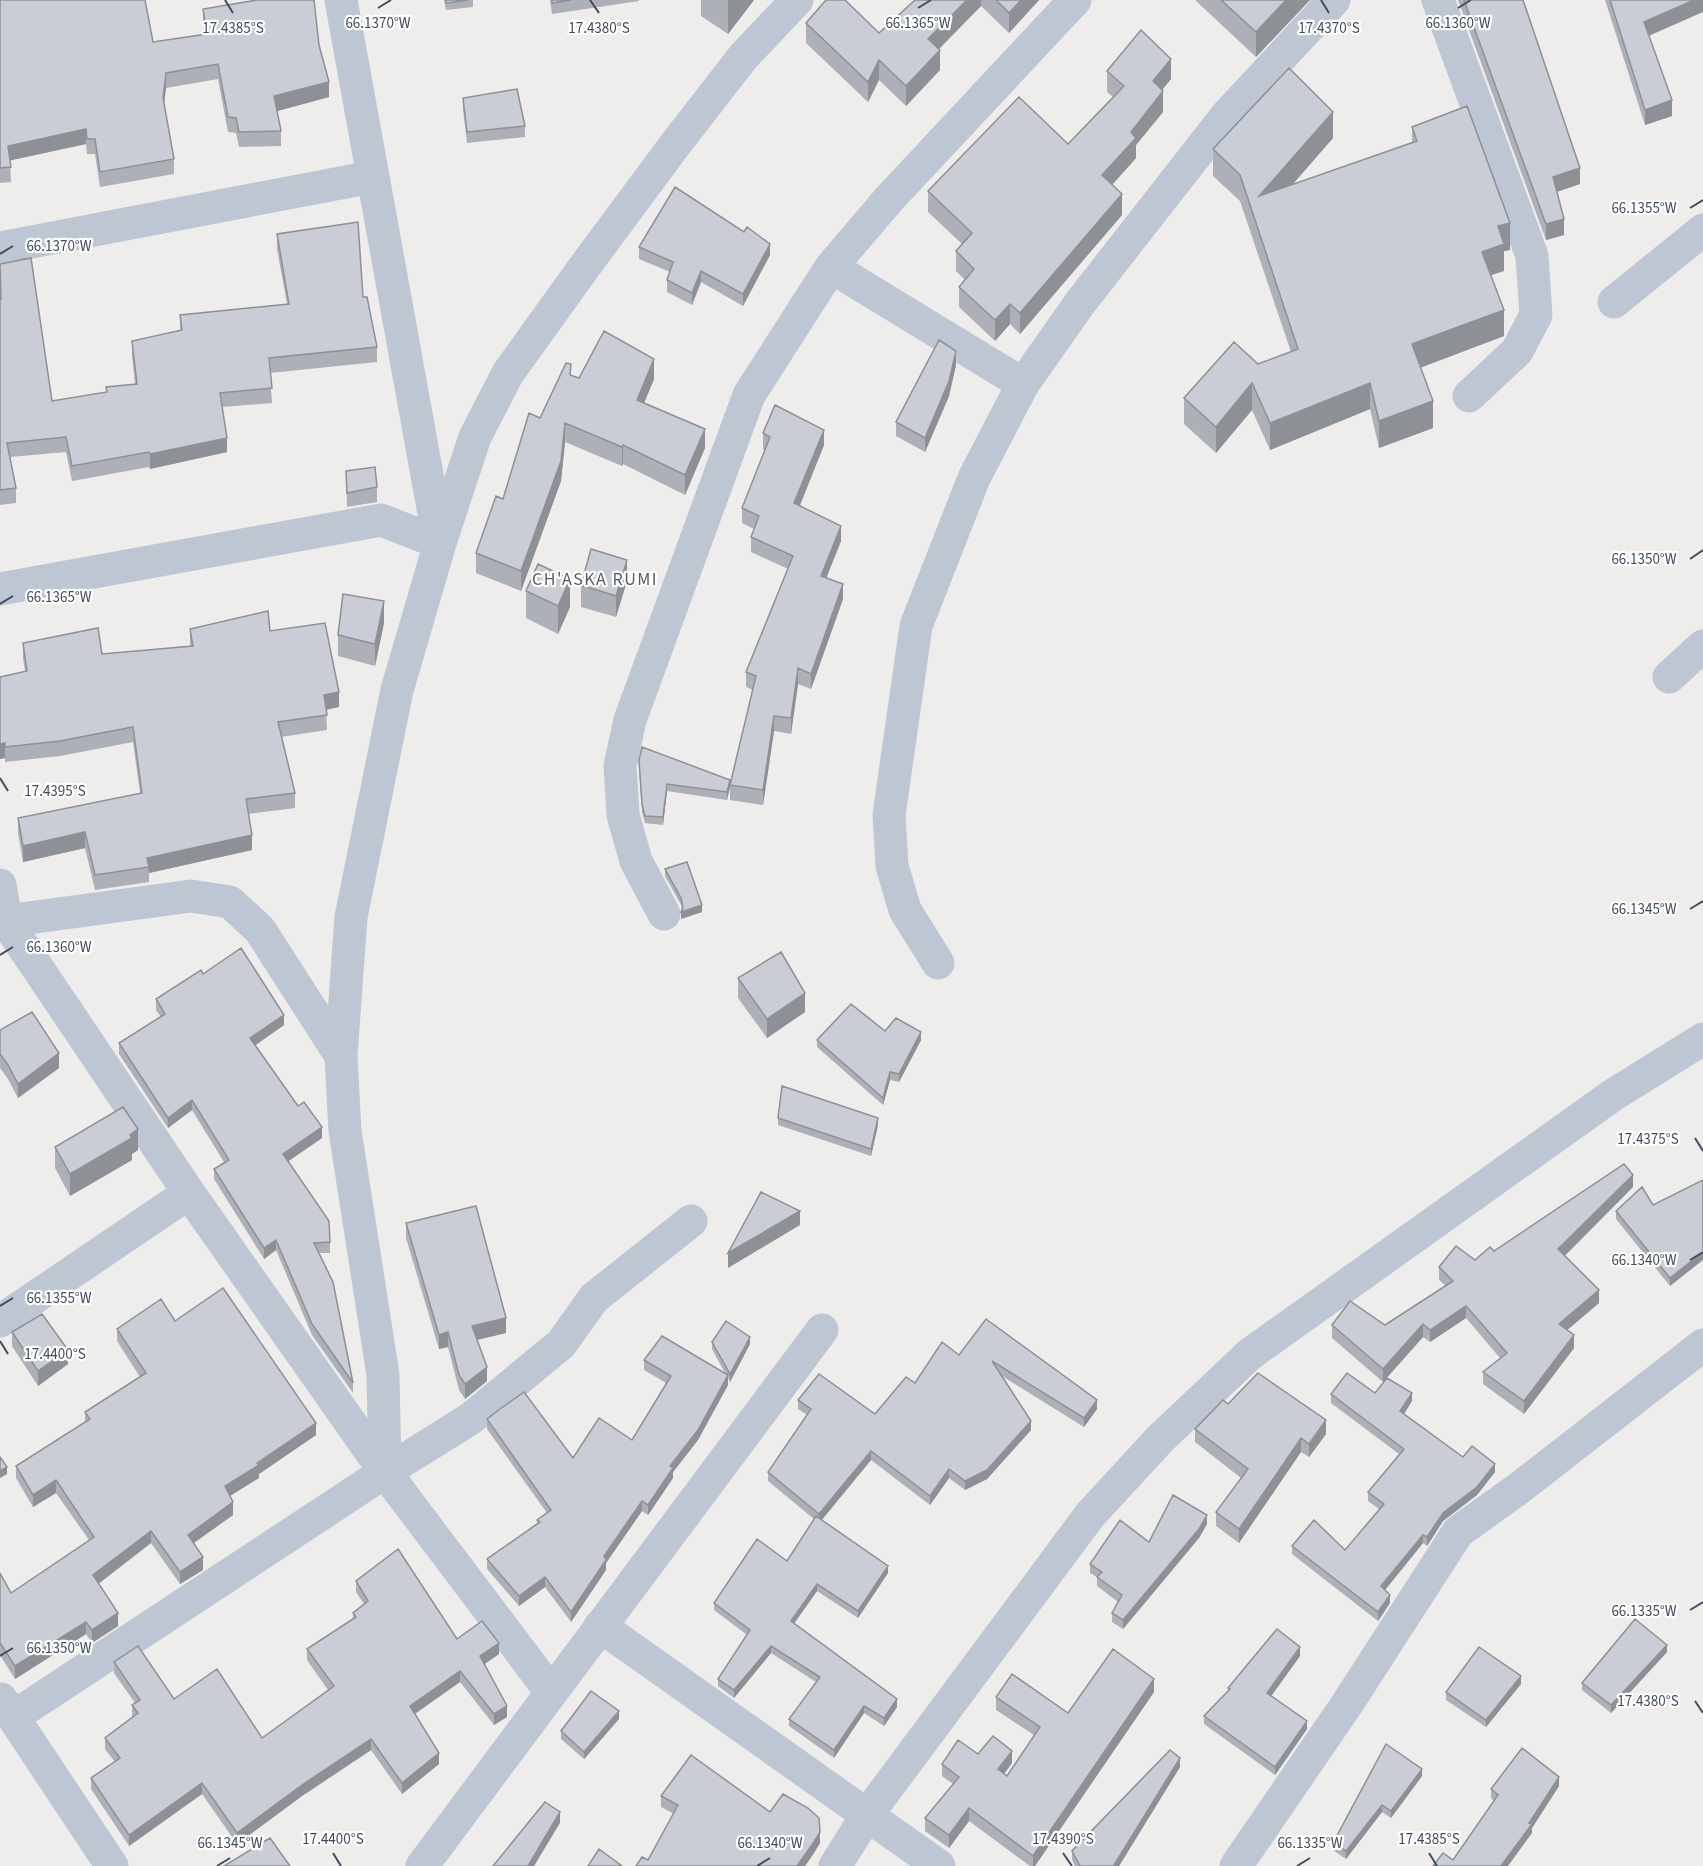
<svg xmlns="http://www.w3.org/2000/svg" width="1703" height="1866" font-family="'Source Sans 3',sans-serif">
	<rect width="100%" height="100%" fill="#efecec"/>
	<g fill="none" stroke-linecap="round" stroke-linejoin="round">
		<path stroke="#bec6d3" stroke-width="33" d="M 341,0 L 439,541
			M 1438,0 L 1532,256 L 1536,315 L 1517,351 L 1469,396
			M 0,248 L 372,177
			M 831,267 L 1023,384
			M 1614,302 L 1703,230
			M 0,589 L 381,520 L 440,543
			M 1669,677 L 1703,646
			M 0,885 L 6,921 L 189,1193 L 385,1472 L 551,1692
			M 664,914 L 636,861 L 623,815 L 620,766 L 630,720 L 749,395 L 831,267 L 889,199 L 1075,0
			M 0,925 L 6,921 L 191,896 L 230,902 L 260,930 L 341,1056
			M 938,963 L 905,910 L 892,866 L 889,815 L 916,626 L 974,478 L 1023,384 L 1080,303 L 1227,115 L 1334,0
			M 0,1321 L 189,1193
			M 385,1472 L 383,1375 L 345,1131 L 341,1056 L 351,917 L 397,690 L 440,543 L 475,437 L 508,373 L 585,266 L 674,146 L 743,57 L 797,0
			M 600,1626 L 939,1866
			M 1,1699 L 112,1866
			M 13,1717 L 385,1472 L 470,1419 L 561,1344 L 594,1298 L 691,1221
			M 422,1866 L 822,1330
			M 835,1866 L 867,1815 L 1090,1515 L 1160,1439 L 1250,1354 L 1613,1095 L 1703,1039
			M 1236,1866 L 1347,1704 L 1458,1532 L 1518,1489 L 1703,1345"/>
	</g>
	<path fill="#aeb0b7" d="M 0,0 L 153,42 L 204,34 L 203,24 L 203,9 L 255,0 L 314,0 L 319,45 L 329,97 L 277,111 L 281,131 L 281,146 L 239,147 L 236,133 L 228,132 L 218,79 L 166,88 L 164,104 L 174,159 L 174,174 L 100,187 L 95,154 L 87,154 L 86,144 L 10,160 L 11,182 L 0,183 Z
		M 444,0 L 473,0 L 473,7 L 446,10 Z
		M 550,0 L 639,0 L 639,1 L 552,14 Z
		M 701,0 L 754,0 L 728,34 L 701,16 Z
		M 915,0 L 1039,0 L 1009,33 L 981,6 L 939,49 L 940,70 L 906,106 L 879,80 L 868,102 L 806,43 L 806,23 L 879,33 Z
		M 1195,0 L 1310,0 L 1256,57 Z
		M 1458,0 L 1523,0 L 1580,184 L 1557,192 L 1564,235 L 1546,240 Z
		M 1605,0 L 1703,0 L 1649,36 L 1672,116 L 1645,125 Z
		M 1107,71 L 1171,79 L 1162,90 L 1163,112 L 1136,145 L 1136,158 L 1112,185 L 1122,215 L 1020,334 L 1010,324 L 995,341 L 959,307 L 959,287 L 965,280 L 956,271 L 956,251 L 962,244 L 928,212 L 928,191 L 1068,144 L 1113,97 L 1107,92 Z
		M 463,98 L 525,126 L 525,137 L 467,143 L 463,109 Z
		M 1412,127 L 1510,250 L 1504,251 L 1504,271 L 1491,275 L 1504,336 L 1420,367 L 1433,428 L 1379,448 L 1370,409 L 1270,450 L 1252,410 L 1216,453 L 1184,424 L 1184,398 L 1258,364 L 1291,352 L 1240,201 L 1213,176 L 1213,149 L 1333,138 L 1293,184 L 1412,142 Z
		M 277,234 L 363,297 L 377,347 L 377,362 L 270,373 L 272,403 L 222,407 L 227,452 L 150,469 L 149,467 L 72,481 L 66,452 L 10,457 L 16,488 L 16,503 L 0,505 L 0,264 L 52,401 L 106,392 L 106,387 L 135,384 L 132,356 L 132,341 L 180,331 L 180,315 L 287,304 L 277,249 Z
		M 639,247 L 770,255 L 743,306 L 701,282 L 692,305 L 667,292 L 667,280 L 670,272 L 639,259 Z
		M 956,365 L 949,396 L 925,452 L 896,436 L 896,422 Z
		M 571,375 L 579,378 L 654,379 L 644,403 L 705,448 L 685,495 L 623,464 L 622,466 L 565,442 L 561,481 L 521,591 L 476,573 L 476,553 L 503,499 L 540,418 Z
		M 763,433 L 824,445 L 800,506 L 841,541 L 826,578 L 843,599 L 811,689 L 798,684 L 791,734 L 774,731 L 763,805 L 730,800 L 730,785 L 753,690 L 746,687 L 746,672 L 788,569 L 751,552 L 751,537 L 754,529 L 742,523 L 742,508 L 765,450 L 763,449 Z
		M 346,471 L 377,487 L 377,502 L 347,507 Z
		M 627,581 L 616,617 L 581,607 L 581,585 Z
		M 526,591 L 570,607 L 558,634 L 526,618 Z
		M 384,623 L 375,666 L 338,656 L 338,635 Z
		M 190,629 L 270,631 L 339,707 L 326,710 L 327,730 L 281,737 L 295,793 L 295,808 L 248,814 L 252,850 L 149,873 L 149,882 L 95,890 L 85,848 L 23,862 L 18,833 L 18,818 L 140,793 L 133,742 L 60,756 L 5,762 L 5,758 L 0,759 L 0,677 L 25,671 L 23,658 L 23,643 L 102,654 L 190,646 Z
		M 639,767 L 730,787 L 727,800 L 667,791 L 663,825 L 645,823 L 642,812 Z
		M 665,869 L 702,912 L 681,919 L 682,910 L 681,905 L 665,876 Z
		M 203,974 L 284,1025 L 255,1045 L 298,1106 L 322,1138 L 288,1161 L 330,1242 L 330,1253 L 319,1253 L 353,1383 L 353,1393 L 312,1335 L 276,1250 L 264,1259 L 214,1179 L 214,1169 L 224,1162 L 192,1110 L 168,1128 L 119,1054 L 119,1043 L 161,1017 L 156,1010 L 156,999 Z
		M 738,978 L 805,1012 L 767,1038 L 738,998 Z
		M 0,1030 L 59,1068 L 18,1098 L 8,1079 L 0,1068 Z
		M 885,1031 L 921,1040 L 899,1082 L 890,1080 L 883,1105 L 817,1047 L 817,1040 Z
		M 778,1118 L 878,1125 L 871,1156 L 778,1125 Z
		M 55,1147 L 138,1150 L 132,1154 L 132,1160 L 70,1196 L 55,1168 Z
		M 1703,1180 L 1670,1286 L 1616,1219 L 1616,1211 L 1653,1205 Z
		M 1633,1187 L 1565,1256 L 1599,1303 L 1567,1330 L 1574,1348 L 1524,1414 L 1483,1384 L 1483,1372 L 1500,1358 L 1466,1318 L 1430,1342 L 1423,1337 L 1383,1382 L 1332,1338 L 1332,1325 L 1385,1325 L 1446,1286 L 1439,1280 L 1439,1267 L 1475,1260 L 1494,1251 Z
		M 406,1223 L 506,1333 L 477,1340 L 487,1381 L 465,1399 L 459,1390 L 448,1347 L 439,1349 L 406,1238 Z
		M 986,1319 L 1097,1409 L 1084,1427 L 1002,1376 L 1031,1430 L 987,1479 L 965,1490 L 949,1478 L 930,1505 L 871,1460 L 822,1520 L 888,1573 L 858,1618 L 817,1591 L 794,1623 L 897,1707 L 884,1726 L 864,1713 L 834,1758 L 789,1726 L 789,1719 L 816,1682 L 771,1653 L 734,1698 L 718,1686 L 718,1679 L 747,1635 L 714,1610 L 714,1603 L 787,1561 L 814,1519 L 768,1481 L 768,1472 L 807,1415 L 798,1409 L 798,1400 L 875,1414 L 915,1383 L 959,1355 Z
		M 175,1321 L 316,1435 L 259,1474 L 259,1478 L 230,1496 L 233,1515 L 194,1543 L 203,1570 L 180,1584 L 151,1543 L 98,1584 L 118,1626 L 92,1643 L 86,1634 L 15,1679 L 0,1655 L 0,1573 L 11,1593 L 89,1540 L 56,1493 L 33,1507 L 16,1478 L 16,1466 L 85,1422 L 85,1412 L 140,1377 L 117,1341 L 117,1329 Z
		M 12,1332 L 68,1364 L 38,1386 L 12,1346 Z
		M 712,1342 L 750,1344 L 730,1382 L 728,1378 L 728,1385 L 698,1440 L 673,1472 L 673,1478 L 648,1515 L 642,1511 L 606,1563 L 606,1570 L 571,1622 L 545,1587 L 519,1606 L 487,1569 L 487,1559 L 537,1523 L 537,1520 L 547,1513 L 487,1429 L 487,1419 L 573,1458 L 632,1440 L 666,1383 L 644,1370 L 644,1360 L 725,1373 L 712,1349 Z
		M 1331,1394 L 1412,1401 L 1404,1414 L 1463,1457 L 1495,1472 L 1477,1495 L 1443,1521 L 1427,1546 L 1423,1543 L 1385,1590 L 1390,1603 L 1378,1621 L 1292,1554 L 1292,1546 L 1345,1550 L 1380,1510 L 1368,1501 L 1368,1492 L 1399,1454 L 1331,1403 Z
		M 1195,1429 L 1326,1434 L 1309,1457 L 1301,1452 L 1239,1543 L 1216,1526 L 1216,1512 L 1241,1478 L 1195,1442 Z
		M 1207,1524 L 1199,1538 L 1123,1629 L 1112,1622 L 1112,1613 L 1118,1602 L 1097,1586 L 1097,1577 L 1090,1573 L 1090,1564 L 1149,1542 Z
		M 356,1581 L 457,1639 L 499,1654 L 485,1664 L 507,1717 L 494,1725 L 460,1682 L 415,1714 L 439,1764 L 402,1794 L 371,1750 L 302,1796 L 237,1844 L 202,1794 L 129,1846 L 91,1789 L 91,1778 L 115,1762 L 105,1749 L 105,1738 L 133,1717 L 132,1716 L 132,1705 L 135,1703 L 114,1673 L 114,1662 L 174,1699 L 262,1738 L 328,1690 L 307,1660 L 307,1649 L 353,1619 L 353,1613 L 364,1604 L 356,1592 Z
		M 1667,1652 L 1611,1713 L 1582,1690 L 1582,1683 Z
		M 1300,1656 L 1271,1696 L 1307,1729 L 1275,1775 L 1204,1724 L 1204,1716 L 1228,1692 L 1228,1688 Z
		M 1521,1684 L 1486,1727 L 1446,1700 L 1446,1692 Z
		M 1154,1692 L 1035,1866 L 1030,1866 L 969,1821 L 949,1848 L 925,1831 L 925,1818 L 953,1784 L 942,1776 L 942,1764 L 978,1754 L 1012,1763 L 1004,1774 L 1007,1776 L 1034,1735 L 996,1710 L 996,1697 L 1068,1713 Z
		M 619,1719 L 584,1759 L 561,1739 L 561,1731 Z
		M 1180,1767 L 1119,1866 L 1075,1866 L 1072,1860 L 1072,1851 Z
		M 1422,1769 L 1422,1776 L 1391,1818 L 1382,1812 L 1346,1859 L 1333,1850 L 1333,1843 Z
		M 1559,1786 L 1532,1828 L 1532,1833 L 1453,1860 L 1494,1801 L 1491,1798 L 1491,1789 Z
		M 661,1796 L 770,1812 L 820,1843 L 814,1853 L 805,1866 L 636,1866 L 648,1860 L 674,1814 L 661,1807 Z"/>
	<path fill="#8d9095" d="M 728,0 L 754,0 L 728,34 Z
		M 967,0 L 981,0 L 981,6 L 928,60 L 928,39 Z
		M 1021,0 L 1039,0 L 1009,33 L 1009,13 Z
		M 1286,0 L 1310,0 L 1256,57 L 1256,32 Z
		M 1694,0 L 1703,0 L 1703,12 L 1644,38 L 1644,22 Z
		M 940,50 L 940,70 L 906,106 L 906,86 Z
		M 1171,59 L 1171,79 L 1153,101 L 1153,81 Z
		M 879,60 L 879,80 L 868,102 L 868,82 Z
		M 166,73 L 166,88 L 163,113 L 163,98 Z
		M 329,82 L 329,97 L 274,112 L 274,96 Z
		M 1163,91 L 1163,112 L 1136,145 L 1136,158 L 1102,196 L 1102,175 L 1131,132 Z
		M 1672,100 L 1672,116 L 1645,125 L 1645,110 Z
		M 1333,112 L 1333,138 L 1259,223 L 1259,196 Z
		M 86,129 L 86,144 L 8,161 L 8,146 Z
		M 1580,168 L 1580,184 L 1553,193 L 1553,177 Z
		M 1122,194 L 1122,215 L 1020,334 L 1020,313 Z
		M 1564,219 L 1564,235 L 1546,240 L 1546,224 Z
		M 1510,223 L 1510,250 L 1504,251 L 1504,271 L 1482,278 L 1482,252 L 1498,226 Z
		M 770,244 L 770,255 L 743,306 L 743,294 Z
		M 701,271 L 701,282 L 692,305 L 692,293 Z
		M 1010,304 L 1010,324 L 995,341 L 995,320 Z
		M 1504,310 L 1504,336 L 1412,371 L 1412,344 Z
		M 956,351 L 956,365 L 949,396 L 925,452 L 925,438 Z
		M 654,359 L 654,379 L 637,420 L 637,400 Z
		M 1252,383 L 1252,410 L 1216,453 L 1216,427 Z
		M 1370,383 L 1370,409 L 1270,450 L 1270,423 Z
		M 1433,401 L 1433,428 L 1379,448 L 1379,421 Z
		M 565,423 L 565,442 L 561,481 L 521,591 L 521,571 Z
		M 705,429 L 705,448 L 685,495 L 685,475 Z
		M 824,430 L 824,445 L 794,519 L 794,503 Z
		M 227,438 L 227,452 L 150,469 L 150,454 Z
		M 623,445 L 623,464 L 622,466 L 622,447 Z
		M 841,526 L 841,541 L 821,591 L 821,576 Z
		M 627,560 L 627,581 L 616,617 L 616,596 Z
		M 570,579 L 570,607 L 558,634 L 558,606 Z
		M 843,584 L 843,599 L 811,689 L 811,674 Z
		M 384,601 L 384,623 L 375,666 L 375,644 Z
		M 798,668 L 798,684 L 791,734 L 791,718 Z
		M 339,692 L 339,707 L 324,710 L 324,695 Z
		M 774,716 L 774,731 L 763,805 L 763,790 Z
		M 5,743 L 5,758 L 0,759 L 0,744 Z
		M 730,780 L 730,787 L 727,800 L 727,792 Z
		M 667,784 L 667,791 L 663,825 L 663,817 Z
		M 85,832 L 85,848 L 23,862 L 23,846 Z
		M 252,835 L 252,850 L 149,873 L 147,858 Z
		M 702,905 L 702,912 L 681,919 L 681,912 Z
		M 805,993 L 805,1012 L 767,1038 L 767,1019 Z
		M 284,1015 L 284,1025 L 250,1049 L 250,1038 Z
		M 921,1032 L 921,1040 L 899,1082 L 899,1074 Z
		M 59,1053 L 59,1068 L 18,1098 L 18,1084 Z
		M 890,1072 L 890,1080 L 883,1105 L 883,1098 Z
		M 192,1100 L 192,1110 L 168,1128 L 168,1118 Z
		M 878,1118 L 878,1125 L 871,1156 L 871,1149 Z
		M 322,1127 L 322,1138 L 283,1165 L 283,1154 Z
		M 138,1129 L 138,1150 L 132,1154 L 132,1160 L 70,1196 L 70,1174 Z
		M 1633,1175 L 1633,1187 L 1558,1262 L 1558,1249 Z
		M 800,1211 L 800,1225 L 728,1268 L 728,1253 Z
		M 276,1240 L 276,1250 L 264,1259 L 264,1248 Z
		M 1703,1252 L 1703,1260 L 1670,1286 L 1670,1278 Z
		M 1599,1290 L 1599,1303 L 1559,1337 L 1559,1324 Z
		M 1466,1306 L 1466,1318 L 1430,1342 L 1430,1330 Z
		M 506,1318 L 506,1333 L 472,1341 L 472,1326 Z
		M 1423,1324 L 1423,1337 L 1383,1382 L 1383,1369 Z
		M 448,1332 L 448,1347 L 439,1349 L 439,1335 Z
		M 1574,1335 L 1574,1348 L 1524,1414 L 1524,1401 Z
		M 750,1337 L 750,1344 L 730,1382 L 730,1374 Z
		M 68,1350 L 68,1364 L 38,1386 L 38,1371 Z
		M 487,1367 L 487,1381 L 465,1399 L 465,1384 Z
		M 728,1375 L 728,1385 L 698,1440 L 673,1472 L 673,1478 L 648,1515 L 648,1505 L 670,1466 Z
		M 1412,1393 L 1412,1401 L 1400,1420 L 1400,1411 Z
		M 1097,1400 L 1097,1409 L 1084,1427 L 1084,1418 Z
		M 1326,1420 L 1326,1434 L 1309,1457 L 1309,1444 Z
		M 1031,1421 L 1031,1430 L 987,1479 L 965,1490 L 965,1481 Z
		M 316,1423 L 316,1435 L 259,1474 L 259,1478 L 225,1499 L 225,1486 Z
		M 1301,1438 L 1301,1452 L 1239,1543 L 1239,1529 Z
		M 871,1451 L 871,1460 L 819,1523 L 819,1514 Z
		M 1495,1464 L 1495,1472 L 1477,1495 L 1443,1521 L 1427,1546 L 1427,1537 L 1443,1513 Z
		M 7,1467 L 7,1474 L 0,1478 L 0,1471 Z
		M 949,1469 L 949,1478 L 930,1505 L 930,1496 Z
		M 56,1480 L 56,1493 L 33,1507 L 33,1495 Z
		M 642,1501 L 642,1511 L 606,1563 L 606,1570 L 571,1622 L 571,1612 L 604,1556 Z
		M 233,1502 L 233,1515 L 188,1547 L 188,1535 Z
		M 1207,1515 L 1207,1524 L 1199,1538 L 1123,1629 L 1123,1620 Z
		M 151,1531 L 151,1543 L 93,1588 L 93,1575 Z
		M 1423,1535 L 1423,1543 L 1381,1595 L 1381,1586 Z
		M 203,1557 L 203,1570 L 180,1584 L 180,1572 Z
		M 888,1566 L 888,1573 L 858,1618 L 858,1611 Z
		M 545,1577 L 545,1587 L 519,1606 L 519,1596 Z
		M 817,1584 L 817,1591 L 791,1628 L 791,1621 Z
		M 1390,1595 L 1390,1603 L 1378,1621 L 1378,1612 Z
		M 118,1613 L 118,1626 L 92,1643 L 92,1630 Z
		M 86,1622 L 86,1634 L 15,1679 L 15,1666 Z
		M 499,1643 L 499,1654 L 480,1667 L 480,1656 Z
		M 1667,1645 L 1667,1652 L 1611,1713 L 1611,1705 Z
		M 771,1646 L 771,1653 L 734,1698 L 734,1690 Z
		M 1300,1647 L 1300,1656 L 1267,1702 L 1267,1693 Z
		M 460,1671 L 460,1682 L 410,1717 L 410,1706 Z
		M 1521,1676 L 1521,1684 L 1486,1727 L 1486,1720 Z
		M 1154,1679 L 1154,1692 L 1035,1866 L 1033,1866 L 1033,1856 Z
		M 897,1699 L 897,1707 L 884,1726 L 884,1718 Z
		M 507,1706 L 507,1717 L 494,1725 L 494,1714 Z
		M 864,1706 L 864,1713 L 834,1758 L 834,1750 Z
		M 619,1711 L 619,1719 L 584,1759 L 584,1752 Z
		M 1307,1721 L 1307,1729 L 1275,1775 L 1275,1767 Z
		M 371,1739 L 371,1750 L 302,1796 L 237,1844 L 237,1833 L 302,1785 Z
		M 1012,1751 L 1012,1763 L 998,1782 L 998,1769 Z
		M 439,1753 L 439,1764 L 402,1794 L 402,1783 Z
		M 1180,1758 L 1180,1767 L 1119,1866 L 1114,1866 Z
		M 1422,1769 L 1422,1776 L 1391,1818 L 1391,1811 Z
		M 1559,1777 L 1559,1786 L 1532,1828 L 1532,1833 L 1508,1866 L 1501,1866 Z
		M 202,1783 L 202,1794 L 129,1846 L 129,1835 Z
		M 1382,1805 L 1382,1812 L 1346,1859 L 1346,1851 Z
		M 969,1808 L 969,1821 L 949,1848 L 949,1835 Z
		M 560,1812 L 560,1823 L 534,1866 L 528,1866 Z
		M 820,1832 L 820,1843 L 814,1853 L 805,1866 L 797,1866 Z"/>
	<path fill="#cacdd5" stroke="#8d9095" stroke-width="1.5" d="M 0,0 L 145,0 L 153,42 L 207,34 L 203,9 L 257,0 L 314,0 L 319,45 L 329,82 L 274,96 L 281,131 L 239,132 L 236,118 L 228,117 L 218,64 L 166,73 L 163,98 L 174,159 L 100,172 L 95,139 L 87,139 L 86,129 L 8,146 L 11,167 L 0,168 Z
		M 446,0 L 469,0 L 446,3 Z
		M 552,0 L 571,0 L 552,3 Z
		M 826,0 L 845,0 L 879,33 L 915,0 L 967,0 L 928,39 L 940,50 L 906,86 L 879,60 L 868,82 L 806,23 Z
		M 996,0 L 1021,0 L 1009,13 Z
		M 1221,0 L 1286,0 L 1256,32 Z
		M 1464,0 L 1523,0 L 1580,168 L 1553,177 L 1564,219 L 1546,224 Z
		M 1610,0 L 1694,0 L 1644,22 L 1672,100 L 1645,110 Z
		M 1141,30 L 1171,59 L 1153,81 L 1163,91 L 1131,132 L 1136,138 L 1102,175 L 1122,194 L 1020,313 L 1010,304 L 995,320 L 959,287 L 974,269 L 956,251 L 972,233 L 928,191 L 1019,97 L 1068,144 L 1124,86 L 1107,71 Z
		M 1289,68 L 1333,112 L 1259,196 L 1417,141 L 1412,127 L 1467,106 L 1510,223 L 1498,226 L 1504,244 L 1482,252 L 1504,310 L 1412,344 L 1433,401 L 1379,421 L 1370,383 L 1270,423 L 1252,383 L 1216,427 L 1184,398 L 1234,342 L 1258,364 L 1298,349 L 1240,175 L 1213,149 Z
		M 517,89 L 525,126 L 467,132 L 463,98 Z
		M 675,187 L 744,232 L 747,227 L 770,244 L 743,294 L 701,271 L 692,293 L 667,280 L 673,262 L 639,247 Z
		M 358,222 L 363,297 L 367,297 L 377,347 L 269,358 L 272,388 L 220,393 L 227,438 L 150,454 L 149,452 L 72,466 L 66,437 L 7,443 L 16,488 L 0,490 L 0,299 L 1,299 L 0,264 L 31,258 L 52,401 L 107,392 L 106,387 L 137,384 L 132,341 L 182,330 L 180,315 L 289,304 L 277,234 Z
		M 604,331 L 654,359 L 637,400 L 705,429 L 685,475 L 623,445 L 622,447 L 565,423 L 561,461 L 521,571 L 476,553 L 496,496 L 503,499 L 529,413 L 540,418 L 566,363 L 571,364 L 570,375 L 579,378 Z
		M 939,340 L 956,351 L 949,381 L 925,438 L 896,422 Z
		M 775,405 L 824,430 L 794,503 L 841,526 L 821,576 L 843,584 L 811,674 L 798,668 L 791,718 L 774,716 L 763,790 L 730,785 L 756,676 L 746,672 L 793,556 L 751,537 L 759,516 L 742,508 L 770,437 L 763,433 Z
		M 375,467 L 377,487 L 347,493 L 346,471 Z
		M 591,549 L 627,560 L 616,596 L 581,585 Z
		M 538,564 L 570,579 L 558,606 L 526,591 Z
		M 343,594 L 384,601 L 375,644 L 338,635 Z
		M 268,611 L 270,631 L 325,623 L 339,692 L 324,695 L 327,715 L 278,722 L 295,793 L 246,799 L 252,835 L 147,858 L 149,867 L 95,875 L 85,832 L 23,846 L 18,818 L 142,793 L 133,727 L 60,741 L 5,747 L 5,743 L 0,744 L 0,677 L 27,671 L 23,643 L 98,628 L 102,654 L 193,646 L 190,629 Z
		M 642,747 L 730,780 L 727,792 L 667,784 L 663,817 L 645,816 L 642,804 L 639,760 Z
		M 687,862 L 702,905 L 681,912 L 683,907 L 681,898 L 665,869 Z
		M 241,948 L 284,1015 L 250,1038 L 298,1106 L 304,1102 L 322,1127 L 283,1154 L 329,1221 L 330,1242 L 314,1243 L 333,1282 L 353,1383 L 312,1324 L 276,1240 L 264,1248 L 214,1169 L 229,1160 L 192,1100 L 168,1118 L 119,1043 L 165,1014 L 156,999 L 201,970 L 203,974 Z
		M 781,952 L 805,993 L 767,1019 L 738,978 Z
		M 851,1004 L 885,1031 L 896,1018 L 921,1032 L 899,1074 L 890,1072 L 883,1098 L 817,1040 Z
		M 32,1012 L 59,1053 L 18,1084 L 8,1065 L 0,1054 L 0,1030 Z
		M 782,1086 L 878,1118 L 871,1149 L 778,1118 Z
		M 123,1107 L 138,1129 L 130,1135 L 132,1138 L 70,1174 L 55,1147 Z
		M 1624,1164 L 1633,1175 L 1558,1249 L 1599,1290 L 1559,1324 L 1574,1335 L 1524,1401 L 1483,1372 L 1507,1353 L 1466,1306 L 1430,1330 L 1423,1324 L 1383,1369 L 1332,1325 L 1350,1301 L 1385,1325 L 1453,1281 L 1439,1267 L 1456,1246 L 1475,1260 L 1490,1247 L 1494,1251 Z
		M 1703,1180 L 1703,1252 L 1670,1278 L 1616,1211 L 1642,1187 L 1653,1205 Z
		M 761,1192 L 800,1211 L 728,1253 Z
		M 476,1206 L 506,1318 L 472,1326 L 487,1367 L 465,1384 L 459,1375 L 448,1332 L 439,1335 L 406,1223 Z
		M 223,1288 L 316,1423 L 257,1463 L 259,1465 L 225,1486 L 233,1502 L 188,1535 L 203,1557 L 180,1572 L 151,1531 L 93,1575 L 118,1613 L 92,1630 L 86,1622 L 15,1666 L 0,1643 L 0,1573 L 11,1593 L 94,1537 L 56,1480 L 33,1495 L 16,1466 L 90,1419 L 85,1412 L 146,1373 L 117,1329 L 161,1299 L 175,1321 Z
		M 42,1314 L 68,1350 L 38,1371 L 12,1332 Z
		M 986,1319 L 1097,1400 L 1084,1418 L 992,1361 L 1031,1421 L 987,1470 L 965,1481 L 949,1469 L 930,1496 L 871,1451 L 819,1514 L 768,1472 L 811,1409 L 798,1400 L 819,1374 L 875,1414 L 906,1377 L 915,1383 L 942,1342 L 959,1355 Z
		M 726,1321 L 750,1337 L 730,1374 L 712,1342 Z
		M 662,1336 L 728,1375 L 698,1430 L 670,1466 L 673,1468 L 648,1505 L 642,1501 L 604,1556 L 606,1560 L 571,1612 L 545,1577 L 519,1596 L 487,1559 L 540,1522 L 537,1520 L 551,1510 L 487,1419 L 500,1409 L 524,1392 L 573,1458 L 599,1418 L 632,1440 L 671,1376 L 644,1360 Z
		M 1258,1373 L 1326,1420 L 1309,1444 L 1301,1438 L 1239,1529 L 1216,1512 L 1248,1469 L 1195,1429 L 1223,1400 L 1228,1404 Z
		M 1347,1373 L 1375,1393 L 1387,1378 L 1412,1393 L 1400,1411 L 1463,1457 L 1472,1446 L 1495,1464 L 1477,1487 L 1443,1513 L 1427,1537 L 1423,1535 L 1381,1586 L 1390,1595 L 1378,1612 L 1292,1546 L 1314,1520 L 1345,1550 L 1384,1504 L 1368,1492 L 1404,1449 L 1331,1394 Z
		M 0,1457 L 7,1467 L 0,1471 Z
		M 1173,1495 L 1207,1515 L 1199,1529 L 1123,1620 L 1112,1613 L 1122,1595 L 1097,1577 L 1102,1572 L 1090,1564 L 1120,1520 L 1149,1542 Z
		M 816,1516 L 888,1566 L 858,1611 L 817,1584 L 791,1621 L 897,1699 L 884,1718 L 864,1706 L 834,1750 L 789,1719 L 820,1677 L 771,1646 L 734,1690 L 718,1679 L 750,1630 L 714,1603 L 757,1539 L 787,1561 Z
		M 398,1549 L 457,1639 L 482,1621 L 499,1643 L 480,1656 L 507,1706 L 494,1714 L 460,1671 L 410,1706 L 439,1753 L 402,1783 L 371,1739 L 302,1785 L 237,1833 L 202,1783 L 129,1835 L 91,1778 L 120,1758 L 105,1738 L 138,1713 L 132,1705 L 140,1700 L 114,1662 L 138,1646 L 174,1699 L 217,1669 L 262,1738 L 334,1686 L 307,1649 L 356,1617 L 353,1613 L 368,1601 L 356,1581 Z
		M 1635,1619 L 1667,1645 L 1611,1705 L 1582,1683 Z
		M 1277,1629 L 1300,1647 L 1267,1693 L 1307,1721 L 1275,1767 L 1204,1716 L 1230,1689 L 1228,1688 Z
		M 1479,1647 L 1521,1676 L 1486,1720 L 1446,1692 Z
		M 1113,1649 L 1154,1679 L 1033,1856 L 969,1808 L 949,1835 L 925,1818 L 959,1777 L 942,1764 L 958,1740 L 978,1754 L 993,1736 L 1012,1751 L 998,1769 L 1007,1776 L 1040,1727 L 996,1697 L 1012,1674 L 1068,1713 Z
		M 591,1691 L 619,1711 L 584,1752 L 561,1731 Z
		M 1386,1744 L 1422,1769 L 1391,1811 L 1382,1805 L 1346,1851 L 1333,1843 Z
		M 1522,1748 L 1559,1777 L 1529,1823 L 1532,1824 L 1501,1866 L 1433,1866 L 1443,1853 L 1453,1860 L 1498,1795 L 1491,1789 Z
		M 1170,1750 L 1180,1758 L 1114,1865 L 1114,1866 L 1080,1866 L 1072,1851 Z
		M 691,1755 L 770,1812 L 783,1794 L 808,1808 L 819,1818 L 820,1832 L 814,1842 L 797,1866 L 636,1866 L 642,1857 L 648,1860 L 678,1805 L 661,1796 Z
		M 545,1802 L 560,1812 L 528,1866 L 493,1866 Z
		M 270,1838 L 290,1866 L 224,1866 Z
		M 599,1849 L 622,1866 L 588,1866 Z"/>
	<path fill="none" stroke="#434c5b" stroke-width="2" d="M 225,0 L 233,13M 590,0 L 599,13M 1321,0 L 1329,13M 378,8 L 391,0M 918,8 L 931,0M 1458,8 L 1471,0M 1690,208 L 1703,200M 0,254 L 13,246M 1690,559 L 1703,550M 0,604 L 13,596M 0,778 L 8,791M 1690,909 L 1703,901M 0,955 L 13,947M 1695,1138 L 1703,1151M 1690,1260 L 1703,1252M 0,1306 L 13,1298M 0,1341 L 8,1354M 1690,1610 L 1703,1602M 0,1656 L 13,1648M 1695,1701 L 1703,1713M 333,1853 L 341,1866M 1063,1853 L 1072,1866M 1429,1853 L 1437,1866M 217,1866 L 230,1858M 757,1866 L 770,1858M 1297,1866 L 1310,1858"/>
	<g text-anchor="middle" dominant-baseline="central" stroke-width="4.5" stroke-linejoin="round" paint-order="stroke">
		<g font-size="18" letter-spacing="1.5" fill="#585b62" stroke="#fff">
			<text x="595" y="579">CH'ASKA RUMI</text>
		</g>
	</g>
	<g font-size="15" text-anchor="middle" fill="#434c5b" stroke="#fff" stroke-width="4.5" stroke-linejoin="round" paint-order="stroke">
		<text x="918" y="28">66.1365°W</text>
		<text x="1458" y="28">66.1360°W</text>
		<text x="378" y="28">66.1370°W</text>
		<text x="599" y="33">17.4380°S</text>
		<text x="233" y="33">17.4385°S</text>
		<text x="1329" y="33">17.4370°S</text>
		<text x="1644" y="213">66.1355°W</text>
		<text x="59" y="251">66.1370°W</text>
		<text x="1644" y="564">66.1350°W</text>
		<text x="59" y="602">66.1365°W</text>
		<text x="55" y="796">17.4395°S</text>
		<text x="1644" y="914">66.1345°W</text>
		<text x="59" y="952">66.1360°W</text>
		<text x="1648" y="1144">17.4375°S</text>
		<text x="1644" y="1265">66.1340°W</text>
		<text x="59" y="1303">66.1355°W</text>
		<text x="55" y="1359">17.4400°S</text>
		<text x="1644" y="1616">66.1335°W</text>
		<text x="59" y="1653">66.1350°W</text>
		<text x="1648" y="1706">17.4380°S</text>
		<text x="333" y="1844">17.4400°S</text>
		<text x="1063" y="1844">17.4390°S</text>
		<text x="1429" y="1844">17.4385°S</text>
		<text x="230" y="1848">66.1345°W</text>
		<text x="770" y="1848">66.1340°W</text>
		<text x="1310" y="1848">66.1335°W</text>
	</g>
</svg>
